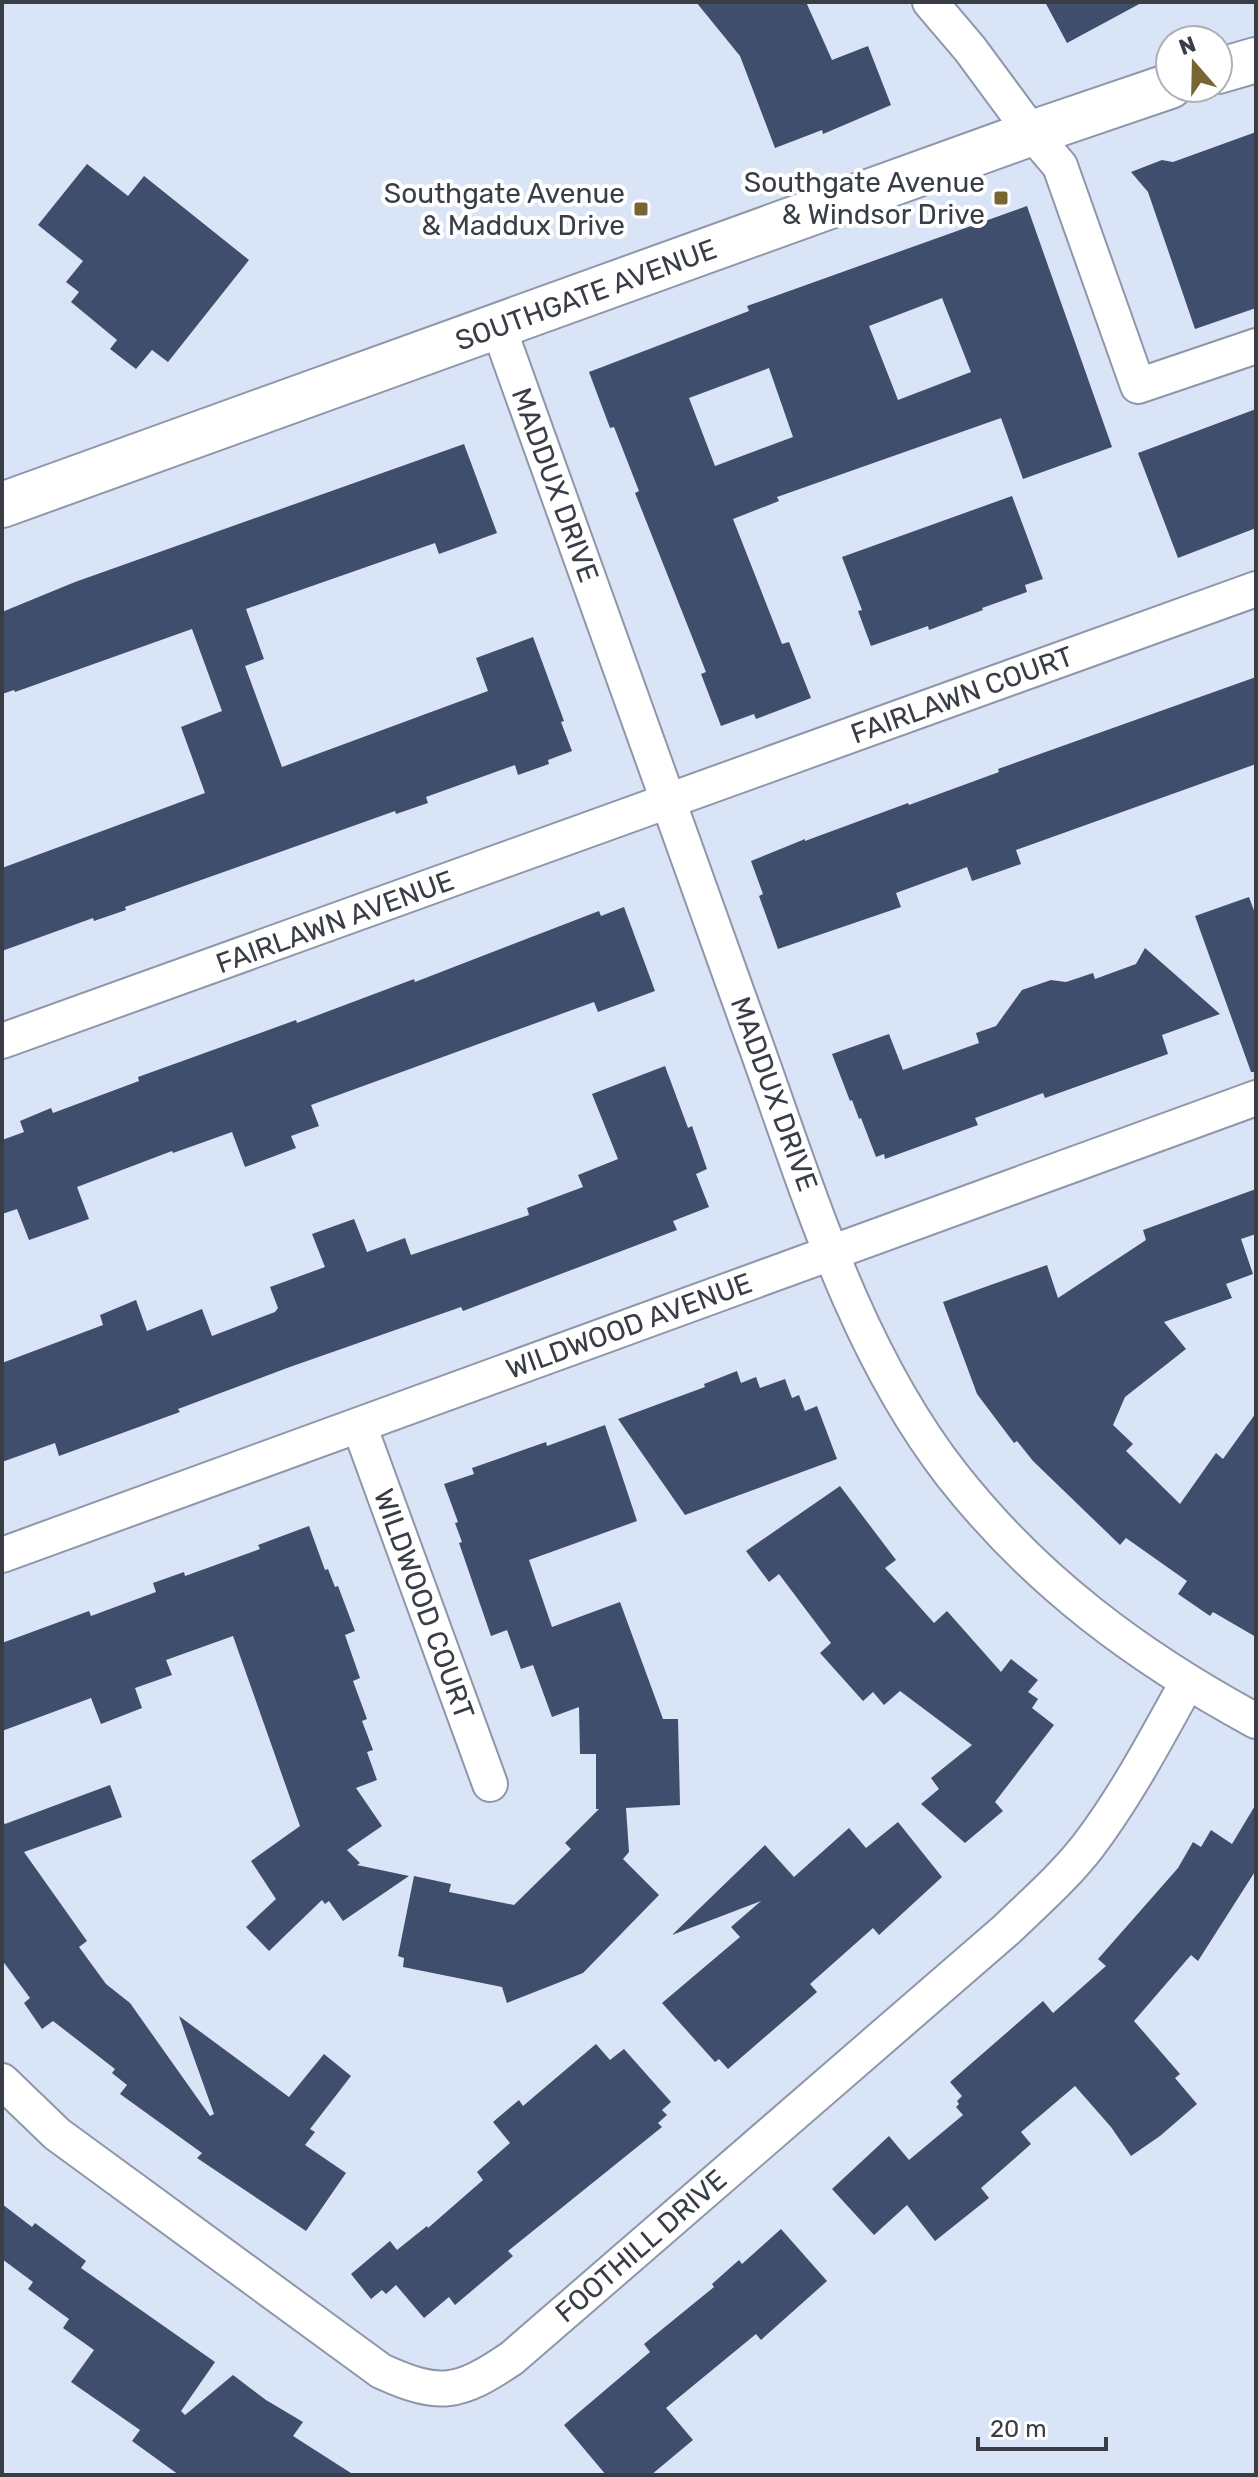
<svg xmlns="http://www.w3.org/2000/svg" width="1258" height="2477" font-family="Rubik,sans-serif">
	<rect width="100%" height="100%" fill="#dae4f7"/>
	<path fill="#3f4e6d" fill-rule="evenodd" d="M 696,2 L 806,2 L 832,60 L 868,46 L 891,105 L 823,134 L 822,130 L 775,148 L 740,56 Z
		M 1045,2 L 1143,2 L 1067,43 Z
		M 1256,132 L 1256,308 L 1195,329 L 1148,192 L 1131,172 L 1162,160 L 1173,162 Z
		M 87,164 L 128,196 L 144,176 L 249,260 L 168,362 L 152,350 L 136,369 L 110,349 L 117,340 L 71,302 L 79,292 L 66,282 L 83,261 L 38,225 Z
		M 1027,206 L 1112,447 L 1023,479 L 1001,418 L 777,497 L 779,501 L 733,519 L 782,644 L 789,642 L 811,698 L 756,719 L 754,714 L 721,726 L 701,674 L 706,672 L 635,493 L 639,491 L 614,427 L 610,428 L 589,372 L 749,311 L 747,306 ZM 942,298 L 971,372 L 898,400 L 869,326 ZM 769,368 L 793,437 L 715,466 L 689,398 Z
		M 1256,409 L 1256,528 L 1178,558 L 1138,453 Z
		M 464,444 L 497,533 L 439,554 L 435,543 L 246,609 L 264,659 L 245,666 L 282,767 L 488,691 L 476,658 L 533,637 L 564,721 L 561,722 L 572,751 L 548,760 L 549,764 L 518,775 L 515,765 L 426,797 L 428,803 L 396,814 L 395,811 L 125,907 L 126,910 L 94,921 L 93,918 L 2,951 L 2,868 L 205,793 L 181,727 L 222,711 L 192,629 L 15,692 L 14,690 L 2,694 L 2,612 L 75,582 Z
		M 1012,496 L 1043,579 L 1025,585 L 1027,592 L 982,608 L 983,610 L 929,630 L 928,626 L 871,646 L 858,611 L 862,610 L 842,557 Z
		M 1256,677 L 1256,764 L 1016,850 L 1021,864 L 972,881 L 967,867 L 896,893 L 901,907 L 778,949 L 759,896 L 763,894 L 751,861 L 805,839 L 805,841 L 908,803 L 909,805 L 999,772 L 998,769 Z
		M 1249,897 L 1256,916 L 1256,1072 L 1251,1072 L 1195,916 Z
		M 624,907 L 655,991 L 598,1012 L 594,1002 L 311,1105 L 319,1126 L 291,1136 L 296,1148 L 245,1167 L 232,1132 L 173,1153 L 172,1151 L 77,1187 L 89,1219 L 29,1240 L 17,1209 L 2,1214 L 2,1140 L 24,1132 L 20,1121 L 51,1108 L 53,1113 L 139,1081 L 138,1077 L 296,1020 L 297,1023 L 414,979 L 415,982 L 599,911 L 601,916 Z
		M 1145,948 L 1220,1014 L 1162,1035 L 1168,1054 L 1045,1098 L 1043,1093 L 975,1118 L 978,1125 L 885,1159 L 884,1154 L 876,1157 L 861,1118 L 859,1119 L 852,1100 L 850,1101 L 832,1054 L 889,1034 L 903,1070 L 979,1043 L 976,1033 L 996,1026 L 1022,990 L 1051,980 L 1066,982 L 1093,973 L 1095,979 L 1136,964 Z
		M 665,1066 L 688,1128 L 692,1126 L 707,1169 L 696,1174 L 709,1207 L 673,1221 L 677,1230 L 463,1311 L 461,1307 L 287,1368 L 178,1409 L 180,1412 L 59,1456 L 55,1443 L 2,1462 L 2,1363 L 103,1325 L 100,1315 L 136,1300 L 147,1331 L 202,1309 L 212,1336 L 275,1312 L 278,1308 L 270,1287 L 325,1267 L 312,1234 L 354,1219 L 367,1252 L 405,1238 L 411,1255 L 529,1215 L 527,1208 L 583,1187 L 578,1175 L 618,1159 L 592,1094 Z
		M 1256,1189 L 1256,1234 L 1241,1239 L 1253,1274 L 1226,1284 L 1232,1298 L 1164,1322 L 1186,1349 L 1125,1397 L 1113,1425 L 1133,1444 L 1126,1451 L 1180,1504 L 1216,1453 L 1223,1459 L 1256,1413 L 1256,1637 L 1213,1612 L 1210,1616 L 1178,1594 L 1187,1581 L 1126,1538 L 1120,1545 L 1033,1461 L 1017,1441 L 1014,1443 L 977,1394 L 943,1302 L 1047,1265 L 1058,1298 L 1146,1240 L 1143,1230 Z
		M 737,1371 L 741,1383 L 756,1377 L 760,1388 L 785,1379 L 792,1398 L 799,1395 L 805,1411 L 817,1406 L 837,1459 L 685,1515 L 618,1419 L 705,1387 L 704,1384 Z
		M 605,1425 L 637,1521 L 529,1560 L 552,1627 L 620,1602 L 663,1719 L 678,1719 L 680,1805 L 626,1808 L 629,1852 L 623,1859 L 659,1895 L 583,1973 L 507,2003 L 502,1987 L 403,1967 L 404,1958 L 398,1956 L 414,1876 L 451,1884 L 449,1892 L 514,1905 L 571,1849 L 565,1843 L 599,1809 L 596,1809 L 596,1754 L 580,1754 L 579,1707 L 552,1717 L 533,1665 L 521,1669 L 507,1630 L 491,1636 L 459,1543 L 462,1542 L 455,1523 L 458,1522 L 444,1484 L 474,1474 L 472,1468 L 546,1442 L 547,1446 Z
		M 840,1486 L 896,1560 L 885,1568 L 934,1623 L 947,1611 L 1001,1672 L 1011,1659 L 1038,1680 L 1028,1692 L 1038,1699 L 1032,1708 L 1054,1725 L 995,1802 L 1003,1811 L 965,1843 L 921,1804 L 939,1789 L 931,1778 L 972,1745 L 900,1691 L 884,1705 L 873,1692 L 863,1701 L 820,1653 L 831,1643 L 779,1574 L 769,1582 L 746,1551 Z
		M 309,1526 L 325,1570 L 328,1569 L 335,1587 L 338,1586 L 355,1631 L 345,1635 L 360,1678 L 353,1681 L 367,1719 L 362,1721 L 373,1750 L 367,1752 L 377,1780 L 356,1788 L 382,1826 L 347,1850 L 360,1863 L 357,1865 L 409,1876 L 343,1921 L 329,1901 L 325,1904 L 322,1900 L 269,1951 L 246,1927 L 276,1899 L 251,1861 L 300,1826 L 233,1636 L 166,1660 L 172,1675 L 135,1688 L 142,1708 L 101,1724 L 91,1698 L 2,1731 L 2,1643 L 89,1611 L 91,1616 L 156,1592 L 153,1583 L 184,1572 L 185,1576 L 260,1549 L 258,1545 Z
		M 110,1785 L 122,1817 L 24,1852 L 87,1941 L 79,1947 L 106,1984 L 130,2003 L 210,2116 L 214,2114 L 179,2016 L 289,2097 L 324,2054 L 351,2076 L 310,2129 L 315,2132 L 305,2145 L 346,2173 L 306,2231 L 197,2158 L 202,2153 L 120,2094 L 127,2085 L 112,2073 L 115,2069 L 53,2021 L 42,2029 L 24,2003 L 30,1998 L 2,1960 L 2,1821 L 5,1824 Z
		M 1256,1804 L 1256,1870 L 1198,1961 L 1191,1955 L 1134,2021 L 1180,2074 L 1175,2078 L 1197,2104 L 1160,2136 L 1131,2156 L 1111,2127 L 1075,2086 L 1021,2132 L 1031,2144 L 981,2188 L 989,2198 L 935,2241 L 907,2205 L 874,2235 L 832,2189 L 889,2136 L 909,2160 L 963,2115 L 956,2107 L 959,2104 L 957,2101 L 962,2096 L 950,2082 L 1043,2001 L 1053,2013 L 1106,1966 L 1098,1959 L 1178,1868 L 1193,1842 L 1201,1847 L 1211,1830 L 1232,1844 Z
		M 898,1822 L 942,1877 L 879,1935 L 873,1928 L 810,1984 L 817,1992 L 728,2069 L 719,2059 L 715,2062 L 662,2003 L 740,1937 L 731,1927 L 761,1901 L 672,1935 L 765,1845 L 794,1877 L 849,1828 L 866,1848 Z
		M 596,2044 L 610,2060 L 624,2049 L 671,2102 L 662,2110 L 667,2115 L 658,2123 L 662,2127 L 508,2251 L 513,2256 L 455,2305 L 449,2297 L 424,2318 L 396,2285 L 386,2294 L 382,2290 L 371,2299 L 351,2274 L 390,2241 L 397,2250 L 427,2226 L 428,2228 L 483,2180 L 477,2172 L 510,2143 L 493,2122 L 519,2100 L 523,2106 Z
		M 2,2204 L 32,2227 L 35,2223 L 86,2261 L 81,2268 L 215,2362 L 181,2411 L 185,2415 L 233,2375 L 266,2400 L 303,2422 L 293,2436 L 354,2475 L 179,2475 L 132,2441 L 140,2430 L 71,2382 L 94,2350 L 63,2328 L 69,2319 L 28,2289 L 33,2282 L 2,2259 Z
		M 781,2229 L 827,2281 L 761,2340 L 756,2334 L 666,2408 L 693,2440 L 651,2475 L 606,2475 L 564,2425 L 650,2352 L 644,2344 L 714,2287 L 712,2284 L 739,2260 L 742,2264 Z"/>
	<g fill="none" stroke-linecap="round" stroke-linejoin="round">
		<g stroke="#8e97a9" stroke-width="38">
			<path id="minor" d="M 930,2 L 970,49 L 1032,133 L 1060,166 L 1138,386 L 1256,346
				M 498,326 C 581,558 663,790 747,1021 C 804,1176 850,1344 952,1475 C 1036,1582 1138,1657 1256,1721
				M 2,1041 L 1256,589
				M 359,1425 L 490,1784
				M 2,1555 L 1256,1098
				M 2,2081 L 57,2134 L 381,2371 C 440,2398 459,2394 512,2358 L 1006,1930 C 1034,1903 1064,1877 1088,1846 C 1126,1796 1156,1739 1187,1683"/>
		</g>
		<g stroke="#8e97a9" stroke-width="48">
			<path id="tertiary" d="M 1218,71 L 1256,60
				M 2,505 L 1032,133 L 1170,86"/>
		</g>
		<use href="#minor" stroke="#fff" stroke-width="34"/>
		<use href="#tertiary" stroke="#fff" stroke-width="44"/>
	</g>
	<g fill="#776634" stroke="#fff" stroke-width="3">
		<rect x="993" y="190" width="16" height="16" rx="4"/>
		<rect x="633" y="201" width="16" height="16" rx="4"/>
	</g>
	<g text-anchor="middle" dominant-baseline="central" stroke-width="8" stroke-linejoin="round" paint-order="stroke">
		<g font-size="28" fill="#393d45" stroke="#fff" text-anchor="end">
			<text x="985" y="182">Southgate Avenue<tspan x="985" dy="32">&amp; Windsor Drive</tspan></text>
			<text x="625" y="193">Southgate Avenue<tspan x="625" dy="32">&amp; Maddux Drive</tspan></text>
		</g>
		<g font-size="28" fill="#393d45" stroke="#fff">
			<text transform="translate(586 295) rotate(-20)">SOUTHGATE AVENUE</text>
			<text transform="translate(555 485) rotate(70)">MADDUX DRIVE</text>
			<text transform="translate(962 695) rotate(-20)">FAIRLAWN COURT</text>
			<text transform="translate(335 922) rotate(-20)">FAIRLAWN AVENUE</text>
			<text transform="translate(774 1094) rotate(70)">MADDUX DRIVE</text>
			<text transform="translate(629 1326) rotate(-20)">WILDWOOD AVENUE</text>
			<text transform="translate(424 1604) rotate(70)">WILDWOOD COURT</text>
			<text transform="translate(641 2246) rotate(-41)">FOOTHILL DRIVE</text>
		</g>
	</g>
	<rect width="1258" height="2477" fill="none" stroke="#393d45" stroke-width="8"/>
	<g transform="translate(1194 64) rotate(340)"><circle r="38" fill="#ffffff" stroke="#b0b1b5" stroke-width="2"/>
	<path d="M0-6L14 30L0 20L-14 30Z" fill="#776634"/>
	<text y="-12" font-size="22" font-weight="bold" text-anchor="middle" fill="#393d45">N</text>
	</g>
	<path d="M978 2437v12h128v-12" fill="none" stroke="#393d45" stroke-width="4"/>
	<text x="990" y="2437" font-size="24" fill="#393d45" stroke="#ffffff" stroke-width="6" paint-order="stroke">20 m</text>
</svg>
